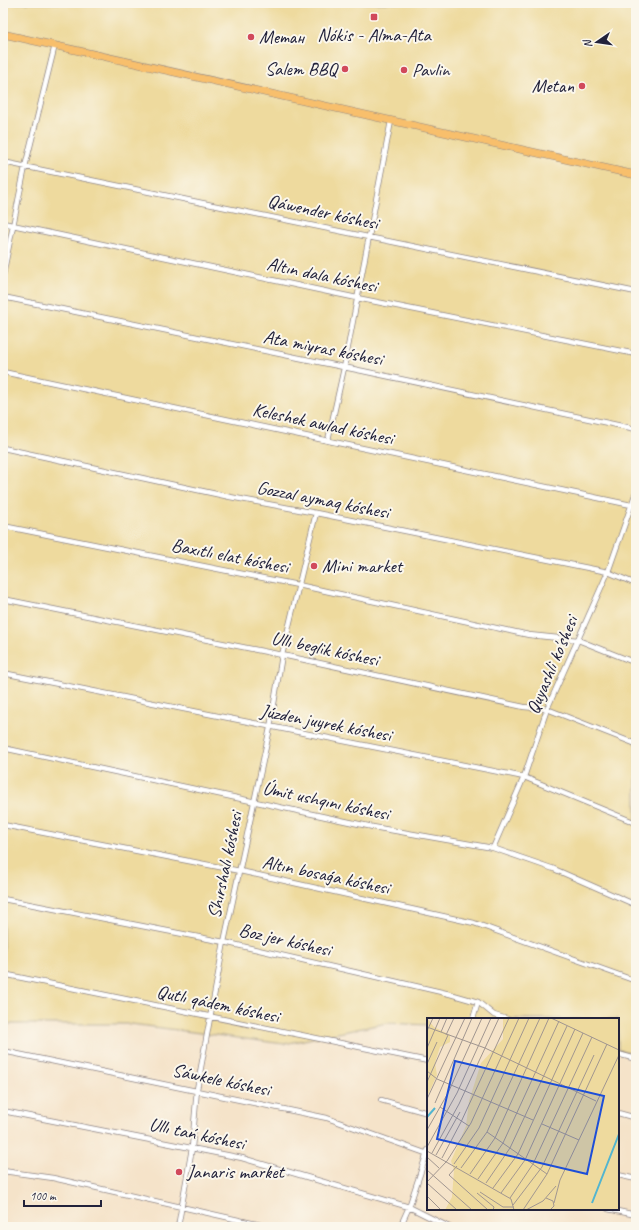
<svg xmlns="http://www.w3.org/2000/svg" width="639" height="1230" font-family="Caveat,sans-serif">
	<rect width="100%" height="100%" fill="#fbf7ec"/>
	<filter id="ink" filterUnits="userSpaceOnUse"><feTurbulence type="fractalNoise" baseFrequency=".025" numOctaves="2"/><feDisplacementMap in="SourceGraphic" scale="8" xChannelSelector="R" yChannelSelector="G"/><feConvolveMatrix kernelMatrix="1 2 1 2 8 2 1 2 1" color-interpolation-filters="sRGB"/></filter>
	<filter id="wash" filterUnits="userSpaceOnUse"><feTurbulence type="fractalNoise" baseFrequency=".012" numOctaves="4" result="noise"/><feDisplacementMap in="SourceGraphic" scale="16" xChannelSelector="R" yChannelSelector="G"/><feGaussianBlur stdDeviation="0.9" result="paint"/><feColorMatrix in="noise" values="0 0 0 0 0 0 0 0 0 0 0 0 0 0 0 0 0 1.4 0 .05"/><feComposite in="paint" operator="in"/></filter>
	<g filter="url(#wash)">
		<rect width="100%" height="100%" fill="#f5e3c9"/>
		<path fill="#eeda9e" stroke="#887e6c" d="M 3,3 L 636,3 L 636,1053 L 618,1050 L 618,1019 L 428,1019 L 428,1025 L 387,1023 L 284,1044 L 131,1024 L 3,1024 Z"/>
	</g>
	<g filter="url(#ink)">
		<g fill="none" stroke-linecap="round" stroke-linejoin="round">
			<g stroke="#8c8282" stroke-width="6">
				<path id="minor" d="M 3,162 L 636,292
					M 3,223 L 357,298 L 636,354
					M 3,275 L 25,167 L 55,45
					M 3,297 L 358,370 L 636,429
					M 3,372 L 636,506
					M 328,440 L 344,368 L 391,121
					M 3,448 L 230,497 L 316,513 L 608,572 L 636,584
					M 3,526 L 298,585 L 529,635 L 578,640 L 636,663
					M 3,599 L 282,655 L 524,707 L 547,709 L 636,744
					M 3,673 L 524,777 L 636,823
					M 3,748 L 373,827 L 493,848 L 554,869 L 636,905
					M 3,825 L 240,871 L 474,923 L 636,981
					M 493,848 L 524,777 L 547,709 L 608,572 L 636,492
					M 3,899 L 224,942 L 450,994 L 478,1002 L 494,1015 L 507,1019
					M 3,974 L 428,1061
					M 473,1019 L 478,1002
					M 3,1051 L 327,1118 L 428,1154
					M 618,1054 L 636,1059
					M 381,1100 L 428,1113
					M 3,1111 L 242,1158 L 409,1207 L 449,1227
					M 618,1113 L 636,1118
					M 3,1171 L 53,1178 L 270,1227
					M 618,1175 L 636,1179
					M 608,1209 L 636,1215
					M 178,1227 L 192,1148 L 197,1089 L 224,942 L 270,728 L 282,655 L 316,513
					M 400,1227 L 409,1207 L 428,1150"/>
			</g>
			<g stroke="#8c8282" stroke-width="8">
				<path id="primary" d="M 3,34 L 636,175"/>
			</g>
			<use href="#minor" stroke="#fff" stroke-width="4.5"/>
			<use href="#primary" stroke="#f8bf6c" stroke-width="7"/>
		</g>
	</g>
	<g fill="#d1495b" stroke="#fbf7ec" stroke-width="1.5">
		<rect x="370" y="13" width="8" height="8" rx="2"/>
		<circle cx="251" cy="37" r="4"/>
		<circle cx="345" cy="69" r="4"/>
		<circle cx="404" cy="70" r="4"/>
		<circle cx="582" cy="86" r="4"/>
		<circle cx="314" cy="566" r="4"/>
		<circle cx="179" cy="1172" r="4"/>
	</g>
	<g text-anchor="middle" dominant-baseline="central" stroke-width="4" stroke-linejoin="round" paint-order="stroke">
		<g font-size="19" fill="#22223b" stroke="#fbf7ec" text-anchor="start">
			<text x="374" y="35" text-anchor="middle">Nókis - Alma-Ata</text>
			<text x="259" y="37">Метан</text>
			<text x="337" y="69" text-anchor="end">Salem BBQ</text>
			<text x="412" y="70">Pavlin</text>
			<text x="574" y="86" text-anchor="end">Metan</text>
			<text x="322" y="566">Mini market</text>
			<text x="187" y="1172">Janaris market</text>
		</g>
		<g font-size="19" fill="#22223b" stroke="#fbf7ec">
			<text transform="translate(323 212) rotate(12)">Qáwender kóshesi</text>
			<text transform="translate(322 275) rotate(12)">Altın dala kóshesi</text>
			<text transform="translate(323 348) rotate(11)">Ata miyras kóshesi</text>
			<text transform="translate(323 424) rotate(12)">Keleshek awlad kóshesi</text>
			<text transform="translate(323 500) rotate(11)">Gozzal aymaq kóshesi</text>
			<text transform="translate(230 556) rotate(11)">Baxıtlı elat kóshesi</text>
			<text transform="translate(325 649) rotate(12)">Ullı beglik kóshesi</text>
			<text transform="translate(552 665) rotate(-67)">Quyashli ko'shesi</text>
			<text transform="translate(326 723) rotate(11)">Júzden juyrek kóshesi</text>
			<text transform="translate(326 801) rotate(12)">Úmit ushqını kóshesi</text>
			<text transform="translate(225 865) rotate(-78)">Shırshalı kóshesi</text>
			<text transform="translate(326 875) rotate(12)">Altın bosaǵa kóshesi</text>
			<text transform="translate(285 940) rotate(13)">Boz jer kóshesi</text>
			<text transform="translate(218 1004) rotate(12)">Qutlı qádem kóshesi</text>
			<text transform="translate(221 1080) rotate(12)">Sáwkele kóshesi</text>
			<text transform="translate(197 1134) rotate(12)">Ullı tań kóshesi</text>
		</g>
	</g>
	<g transform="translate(427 1018)">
		<rect width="192" height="192" fill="#f5e3c9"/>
		<path d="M 0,0 L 7,9 L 23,17 L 23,24 L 13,29 L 8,45 L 10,57 L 1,77 ZM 76,0 L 192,0 L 192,192 L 18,192 L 25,179 L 27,152 L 24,143 L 39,108 L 42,83 L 54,45 L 76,21 Z" fill="#eeda9e"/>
		<path fill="none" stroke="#52b5d0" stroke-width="2" d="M 0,99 L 8,90M 165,185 L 192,116"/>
		<path fill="none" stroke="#a19690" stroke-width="1" d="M 124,0 L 192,32M 0,9 L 58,30 L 169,83M 0,13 L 6,0M 14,14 L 20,0M 19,17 L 27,0M 0,30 L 13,0M 0,46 L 10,24M 0,53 L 10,61 L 106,102M 0,64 L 21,17M 0,81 L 38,0M 8,85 L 45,0M 13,89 L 42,108M 115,106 L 152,122M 0,112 L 21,75 L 55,0M 60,114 L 120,156M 0,129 L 30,75 L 64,0M 0,133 L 84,181 L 87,192M 5,135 L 32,86 L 72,0M 9,137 L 33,94M 0,139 L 12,150M 15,140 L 34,104 L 82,0M 27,146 L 52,110 L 102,0M 30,148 L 22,157 L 61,192M 34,150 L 60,114 L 113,0M 0,152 L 45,192M 43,156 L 68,120 L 122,0M 51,161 L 76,125 L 132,3M 0,164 L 20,143 L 44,105 L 92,0M 0,165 L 30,192M 59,165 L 83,130 L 140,8M 66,170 L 91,136 L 148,11M 53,174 L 76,189 L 87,189M 50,175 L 67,189 L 66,192M 74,175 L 98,142 L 156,15M 0,178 L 14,192M 83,180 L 106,146 L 165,19M 119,180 L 126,183 L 127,188 L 123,192M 127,185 L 133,162 L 192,37M 86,187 L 115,149 L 167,37M 96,192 L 120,156 L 180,26M 99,192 L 116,183 L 129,168M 103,192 L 118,192"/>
		<path fill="#1d4ed8" fill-opacity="0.15" stroke="#1d4ed8" stroke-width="2" d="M 28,43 L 177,78 L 160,156 L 10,121 Z"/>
		<rect width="192" height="192" fill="none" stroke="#22223b" stroke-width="2"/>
	</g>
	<rect width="639" height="1230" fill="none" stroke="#fbf7ec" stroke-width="16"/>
	<g transform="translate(597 42) rotate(257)" stroke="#fbf7ec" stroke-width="3" paint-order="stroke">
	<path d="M0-3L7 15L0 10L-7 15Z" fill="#22223b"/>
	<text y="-6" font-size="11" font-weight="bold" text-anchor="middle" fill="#22223b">N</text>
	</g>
	<path d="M24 1200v6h77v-6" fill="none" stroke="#22223b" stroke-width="2"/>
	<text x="30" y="1200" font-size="12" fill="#22223b" stroke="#fbf7ec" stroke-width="3" paint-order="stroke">100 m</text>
</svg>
